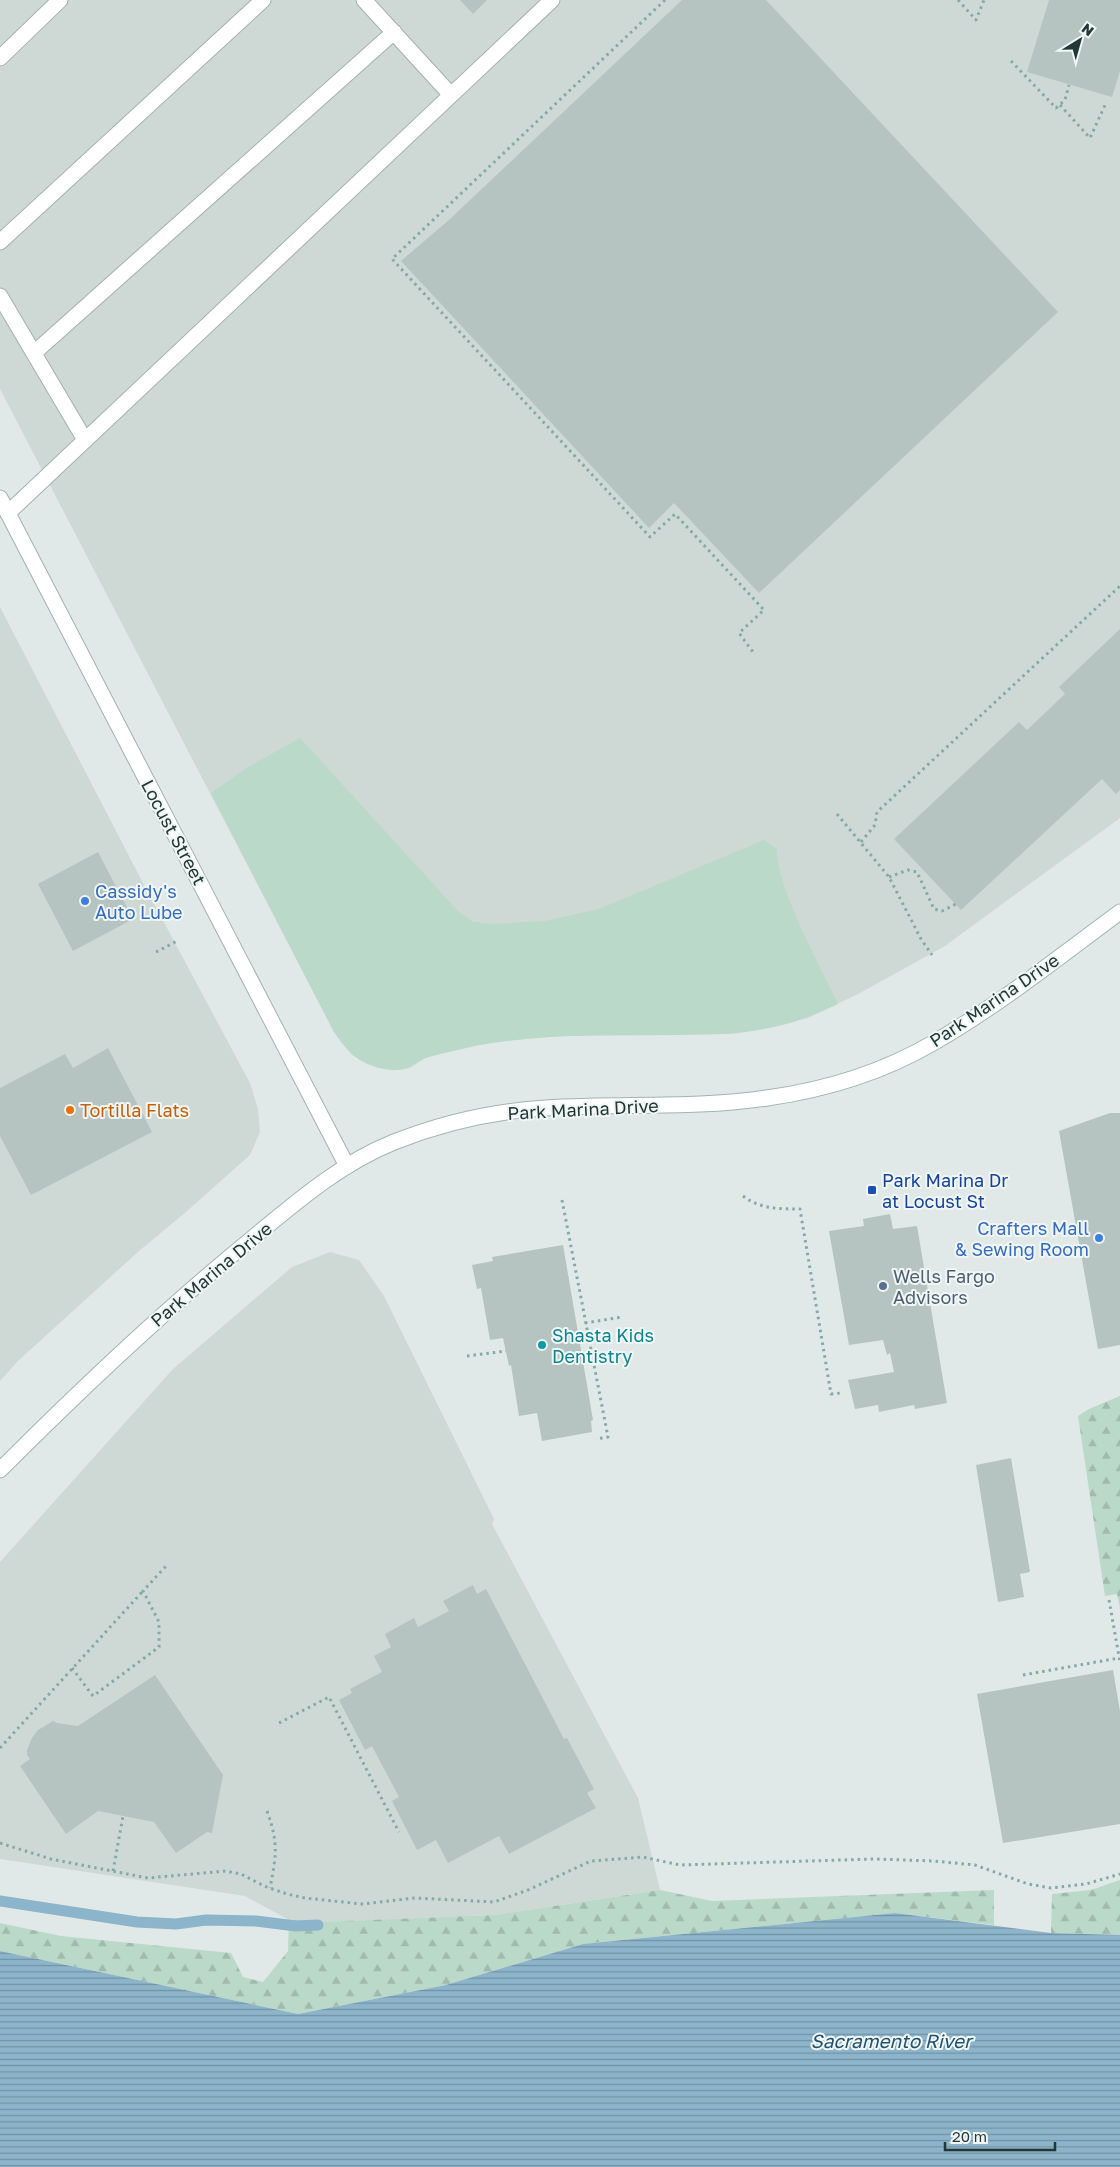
<svg xmlns="http://www.w3.org/2000/svg" width="1120" height="2167" font-family="'Golos Text',sans-serif">
	<defs>
		<pattern id="forest-firs" width="22" height="20" patternUnits="userSpaceOnUse" patternTransform="scale(1.25)"><rect width="22" height="20" fill="#bad9c9"/><path d="M5 1l3.5 6h-7zM16 11l3.5 6h-7z" fill="#a0bbad"/></pattern>
		<pattern id="water-rules" width="6" height="5" patternUnits="userSpaceOnUse" patternTransform="scale(1.25)"><rect width="6" height="5" fill="#8cb4ca"/><path d="M0 2.5h6" fill="none" stroke="#7293a5"/></pattern>
	</defs>
	<rect width="100%" height="100%" fill="#e0e9e7"/>
	<path fill="#ced9d6" d="M 0,0 L 1120,0 L 1120,818 L 945,946 L 860,993 L 808,1018 L 764,1029 L 732,1034 L 560,1036 L 493,1042 L 427,1057 L 410,1068 L 400,1070 L 379,1068 L 352,1055 L 334,1032 L 0,389 Z
		M 0,607 L 144,885 L 250,1083 L 258,1109 L 260,1132 L 250,1155 L 186,1212 L 139,1251 L 18,1361 L 0,1381 Z
		M 330,1252 L 359,1260 L 384,1296 L 494,1519 L 492,1524 L 638,1798 L 660,1890 L 494,1915 L 318,1922 L 289,1920 L 245,1896 L 0,1859 L 0,1562 L 173,1369 L 292,1267 Z"/>
	<path fill="#bad9c9" d="M 300,738 L 458,911 L 473,922 L 494,924 L 545,921 L 599,909 L 764,840 L 777,849 C 775,885 822,969 838,1004 C 814,1015 790,1025 763,1029 C 735,1035 706,1034 677,1035 C 615,1036 553,1033 492,1043 C 471,1046 450,1051 429,1057 C 415,1061 407,1072 391,1070 C 361,1066 350,1055 334,1032 L 211,793 L 248,767 Z"/>
	<path fill="url(#forest-firs)" d="M 1120,1396 L 1120,1608 L 1117,1594 L 1105,1596 L 1078,1416 L 1089,1409 Z
		M 1120,1880 L 1120,1935 L 1051,1933 L 1052,1894 L 1091,1890 Z
		M 660,1890 L 712,1901 L 994,1890 L 994,1925 L 895,1913 L 583,1944 L 446,1985 L 298,2014 L 0,1951 L 0,1923 L 61,1936 L 231,1953 L 243,1977 L 263,1982 L 288,1951 L 289,1920 L 318,1922 L 494,1915 Z"/>
	<path fill="url(#water-rules)" d="M 895,1913 L 1051,1933 L 1120,1935 L 1120,2167 L 0,2167 L 0,1951 L 298,2014 L 446,1985 L 583,1944 Z"/>
	<g fill="none" stroke-linecap="round" stroke-linejoin="round">
		<path stroke="#8cb4ca" stroke-width="11" d="M 0,1901 L 137,1922 L 176,1924 L 206,1920 L 256,1921 L 296,1926 L 318,1925"/>
	</g>
	<path fill="#b5c4c0" d="M 460,0 L 487,0 L 473,14 Z
		M 682,0 L 766,0 L 1058,312 L 759,593 L 674,503 L 649,528 L 401,261 L 450,219 Z
		M 1049,0 L 1120,0 L 1120,71 L 1112,97 L 1027,72 Z
		M 1120,629 L 1120,790 L 1116,794 L 1102,779 L 961,910 L 894,839 L 1019,722 L 1027,730 L 1065,694 L 1059,687 Z
		M 98,852 L 133,919 L 73,951 L 38,884 Z
		M 108,1048 L 152,1132 L 31,1195 L 0,1136 L 0,1088 L 65,1054 L 73,1068 Z
		M 1110,1113 L 1120,1113 L 1120,1345 L 1098,1349 L 1059,1131 Z
		M 890,1214 L 893,1229 L 917,1226 L 947,1403 L 915,1409 L 914,1405 L 879,1412 L 878,1405 L 855,1409 L 848,1380 L 894,1372 L 890,1353 L 887,1355 L 883,1340 L 849,1345 L 829,1231 L 864,1226 L 863,1219 Z
		M 563,1245 L 593,1420 L 591,1421 L 592,1432 L 542,1441 L 537,1413 L 519,1416 L 511,1365 L 509,1366 L 503,1338 L 490,1340 L 481,1288 L 477,1289 L 472,1265 L 493,1261 L 492,1257 Z
		M 1011,1458 L 1030,1572 L 1020,1574 L 1024,1597 L 998,1602 L 976,1465 Z
		M 473,1585 L 477,1594 L 486,1589 L 564,1739 L 567,1738 L 594,1789 L 587,1793 L 596,1808 L 509,1854 L 499,1836 L 448,1863 L 436,1840 L 417,1850 L 392,1801 L 399,1797 L 372,1746 L 365,1750 L 339,1700 L 352,1693 L 350,1689 L 382,1672 L 374,1656 L 391,1647 L 385,1634 L 414,1618 L 418,1627 L 449,1611 L 443,1601 Z
		M 1113,1670 L 1120,1711 L 1120,1824 L 1003,1843 L 977,1694 Z
		M 155,1675 L 223,1775 L 212,1833 L 207,1832 L 176,1853 L 154,1822 L 98,1811 L 66,1834 L 20,1766 L 30,1759 L 27,1755 L 27,1750 L 32,1738 L 38,1730 L 53,1721 L 57,1723 L 78,1726 Z"/>
	<g fill="none" stroke-linecap="round" stroke-linejoin="round">
		<g stroke="#a3b0af" stroke-width="17">
			<path id="service" d="M 364,0 L 451,95
				M 0,58 L 60,0
				M 0,242 L 263,0
				M 0,296 L 85,440
				M 34,353 L 394,32
				M 8,513 L 552,0"/>
		</g>
		<g stroke="#a3b0af" stroke-width="17">
			<path id="tertiary" d="M 0,498 L 347,1166"/>
		</g>
		<g stroke="#a0b4b1" stroke-width="17">
			<path id="secondary" d="M 0,1470 C 80,1390 161,1313 249,1241 C 294,1204 339,1164 394,1142 C 442,1123 494,1111 546,1108 C 620,1103 694,1109 767,1098 C 824,1090 883,1072 933,1043 C 999,1005 1059,957 1120,912"/>
		</g>
		<path stroke="#83aaa6" stroke-width="3" stroke-dasharray="2.5 4" stroke-linecap="butt" d="M 665,0 L 392,259 L 650,537 L 675,514 L 764,610 L 739,633 L 753,652
			M 958,0 L 976,20 L 984,0
			M 1011,61 L 1056,108 L 1065,100 L 1069,85
			M 1060,105 L 1090,138 L 1106,103
			M 837,814 L 889,877 L 921,939 L 932,955
			M 861,842 L 875,825 L 877,812 L 1120,586
			M 889,877 L 908,870 L 917,872 L 934,909 L 942,911 L 956,904
			M 156,952 L 177,941
			M 743,1196 C 760,1209 779,1209 800,1209 L 831,1394 L 841,1393
			M 562,1200 L 608,1437 L 596,1439
			M 585,1323 L 622,1317
			M 467,1356 L 506,1351
			M 1109,1600 L 1120,1662
			M 72,1668 L 93,1696 L 159,1647 L 159,1622 L 143,1591 L 168,1564
			M 1023,1675 L 1119,1658
			M 279,1723 L 329,1697 L 399,1832
			M 0,1748 L 143,1591
			M 267,1811 C 279,1844 276,1856 270,1888
			M 0,1843 L 51,1859 L 148,1878 L 226,1871 L 241,1874 L 264,1886 L 287,1894 L 305,1898 L 362,1904 L 415,1898 L 494,1902 L 528,1890 L 591,1861 L 643,1857 L 680,1865 L 874,1859 L 934,1861 L 975,1865 L 1028,1884 L 1051,1888 L 1086,1884 L 1120,1874
			M 113,1871 L 123,1816"/>
		<use href="#service" stroke="#fff" stroke-width="15"/>
		<use href="#tertiary" stroke="#fff" stroke-width="15"/>
		<use href="#secondary" stroke="#fff" stroke-width="15"/>
	</g>
	<g fill="#3f7fe0" stroke="#f0f6f4" stroke-width="2">
		<circle cx="85" cy="901" r="5"/>
		<circle cx="1099" cy="1238" r="5"/>
	</g>
	<circle fill="#e8710a" stroke="#f0f6f4" stroke-width="2" cx="70" cy="1110" r="5"/>
	<rect fill="#1a4fb4" stroke="#f0f6f4" stroke-width="2" x="867" y="1185" width="10" height="10" rx="2.5"/>
	<circle fill="#5c6f8a" stroke="#f0f6f4" stroke-width="2" cx="883" cy="1286" r="5"/>
	<circle fill="#0f9aa8" stroke="#f0f6f4" stroke-width="2" cx="542" cy="1345" r="5"/>
	<g text-anchor="middle" dominant-baseline="central" stroke-width="4" stroke-linejoin="round" paint-order="stroke">
		<g font-size="18" fill="#223837" stroke="#f0f6f4">
			<text transform="translate(174 832) rotate(62)">Locust Street</text>
			<text transform="translate(994 1000) rotate(-34)">Park Marina Drive</text>
			<text transform="translate(583 1109) rotate(-3)">Park Marina Drive</text>
			<text transform="translate(211 1274) rotate(-40)">Park Marina Drive</text>
		</g>
		<g font-size="18" fill="#366cbe" stroke="#f0f6f4" text-anchor="start">
			<text x="95" y="891">Cassidy's<tspan x="95" dy="21">Auto Lube</tspan></text>
			<text x="1089" y="1228" text-anchor="end">Crafters Mall<tspan x="1089" dy="21">&amp; Sewing Room</tspan></text>
		</g>
		<g font-size="18" fill="#c56008" stroke="#f0f6f4" text-anchor="start">
			<text x="80" y="1110">Tortilla Flats</text>
		</g>
		<g font-size="18" fill="#164399" stroke="#f0f6f4" text-anchor="start">
			<text x="882" y="1180">Park Marina Dr<tspan x="882" dy="21">at Locust St</tspan></text>
		</g>
		<g font-size="18" fill="#4e5e75" stroke="#f0f6f4" text-anchor="start">
			<text x="893" y="1276">Wells Fargo<tspan x="893" dy="21">Advisors</tspan></text>
		</g>
		<g font-size="18" fill="#0d838f" stroke="#f0f6f4" text-anchor="start">
			<text x="552" y="1335">Shasta Kids<tspan x="552" dy="21">Dentistry</tspan></text>
		</g>
		<g font-size="19" font-style="italic" fill="#22526e" stroke="#f0f6f4">
			<text x="891" y="2040">Sacramento River</text>
		</g>
	</g>
	<g transform="translate(1080 40) rotate(37)" stroke="#f0f6f4" stroke-width="4" paint-order="stroke">
	<path d="M0-4L9 19L0 12L-9 19Z" fill="#223837"/>
	<text y="-8" font-size="14" font-weight="bold" text-anchor="middle" fill="#223837">N</text>
	</g>
	<path d="M945 2142v8h110v-8" fill="none" stroke="#223837" stroke-width="2.5"/>
	<text x="952" y="2142" font-size="15" fill="#223837" stroke="#f0f6f4" stroke-width="4" paint-order="stroke">20 m</text>
</svg>
